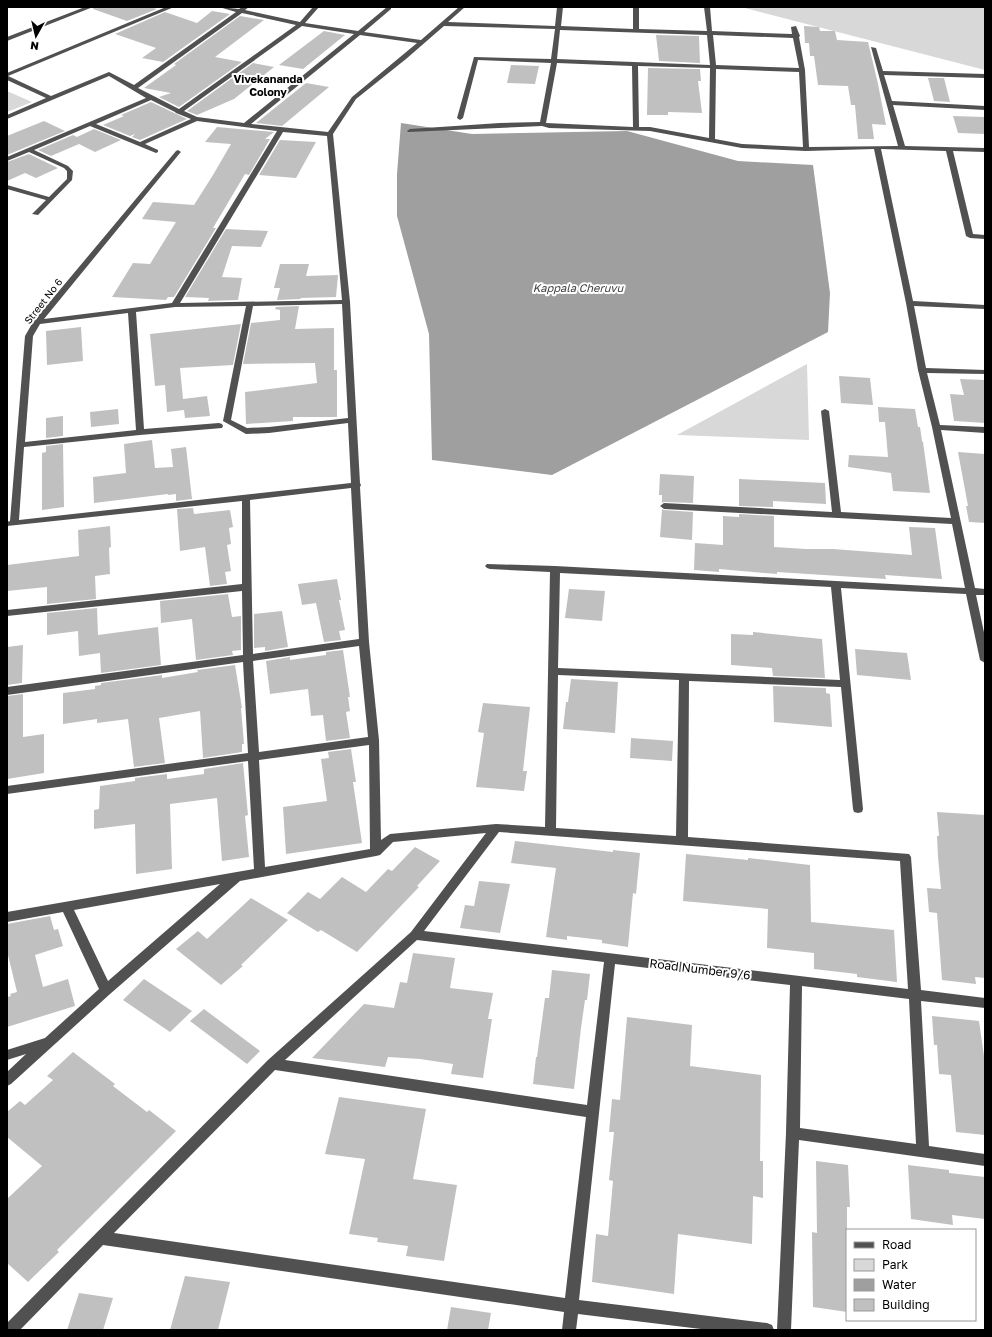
<svg xmlns="http://www.w3.org/2000/svg" width="992" height="1337" font-family="'Golos Text',sans-serif">
	<rect width="100%" height="100%" fill="#fff"/>
	<path fill="#d8d8d8" d="M 741,7 L 985,7 L 985,70 Z
		M 7,91 L 32,102 L 7,112 Z
		M 807,364 L 809,440 L 677,435 Z"/>
	<path fill="#9f9f9f" d="M 401,123 L 472,134 L 627,131 L 738,161 L 813,165 L 830,293 L 828,332 L 552,475 L 432,460 L 429,334 L 397,216 L 397,174 Z"/>
	<path fill="#c0c0c0" d="M 94,7 L 150,7 L 157,9 L 127,21 L 93,9 Z
		M 212,11 L 230,14 L 163,62 L 142,58 L 156,48 L 115,34 L 165,12 L 197,23 Z
		M 240,16 L 264,20 L 215,57 L 242,62 L 179,107 L 159,97 L 171,93 L 144,88 L 176,65 L 174,64 Z
		M 804,26 L 819,27 L 820,31 L 835,31 L 837,40 L 868,42 L 878,84 L 886,125 L 872,124 L 874,139 L 858,139 L 855,105 L 851,105 L 848,86 L 818,85 L 814,56 L 810,56 L 809,43 L 805,43 Z
		M 324,31 L 345,35 L 303,69 L 279,65 Z
		M 656,35 L 699,36 L 700,63 L 659,61 Z
		M 253,63 L 274,67 L 234,99 L 197,115 L 187,111 Z
		M 511,65 L 539,66 L 535,84 L 507,83 Z
		M 648,68 L 700,69 L 701,81 L 698,81 L 702,113 L 668,112 L 668,115 L 647,115 Z
		M 928,78 L 944,78 L 950,102 L 934,101 Z
		M 306,83 L 329,87 L 282,126 L 256,123 Z
		M 151,102 L 187,119 L 140,140 L 132,137 L 135,134 L 130,136 L 103,125 L 124,116 L 121,115 Z
		M 953,116 L 985,117 L 985,134 L 958,133 Z
		M 44,121 L 65,131 L 7,155 L 7,136 Z
		M 217,127 L 274,132 L 265,139 L 270,139 L 249,175 L 245,174 L 213,228 L 216,228 L 174,297 L 168,297 L 166,300 L 112,297 L 133,263 L 150,264 L 176,222 L 142,219 L 153,202 L 194,205 L 213,175 L 231,144 L 205,142 Z
		M 94,129 L 121,140 L 95,152 L 79,144 L 51,156 L 38,150 L 73,135 L 77,137 Z
		M 280,140 L 316,142 L 296,178 L 259,175 Z
		M 29,154 L 58,168 L 36,178 L 25,173 L 7,181 L 7,162 Z
		M 226,229 L 268,231 L 261,247 L 232,246 L 222,277 L 242,278 L 238,300 L 208,301 L 209,298 L 185,297 Z
		M 280,264 L 309,264 L 306,276 L 338,275 L 336,297 L 301,298 L 300,299 L 277,300 L 280,288 L 274,288 Z
		M 299,306 L 295,329 L 334,328 L 334,370 L 337,370 L 337,417 L 293,417 L 293,421 L 246,424 L 245,392 L 317,383 L 315,363 L 243,364 L 251,323 L 280,320 L 280,310 L 275,309 L 276,307 Z
		M 241,324 L 233,365 L 180,368 L 183,399 L 207,396 L 210,416 L 185,418 L 184,410 L 167,412 L 165,385 L 155,386 L 150,334 Z
		M 81,327 L 83,361 L 47,365 L 46,331 Z
		M 839,376 L 870,378 L 873,405 L 841,403 Z
		M 960,379 L 985,380 L 985,423 L 954,421 L 950,394 L 964,395 Z
		M 878,407 L 915,409 L 918,427 L 920,427 L 922,441 L 923,442 L 930,493 L 893,491 L 891,473 L 848,467 L 849,455 L 888,457 L 885,422 L 879,422 Z
		M 118,409 L 119,424 L 91,427 L 90,412 Z
		M 63,416 L 63,436 L 46,438 L 46,418 Z
		M 152,440 L 155,468 L 173,467 L 171,449 L 186,447 L 192,499 L 176,501 L 176,494 L 168,495 L 168,494 L 94,503 L 93,477 L 126,473 L 124,444 Z
		M 63,444 L 64,507 L 42,510 L 42,453 L 46,452 L 46,446 Z
		M 958,452 L 985,454 L 985,523 L 969,522 L 966,506 L 968,506 Z
		M 660,474 L 694,476 L 693,503 L 664,502 L 662,503 L 662,495 L 659,495 Z
		M 739,479 L 825,483 L 826,504 L 773,501 L 773,507 L 739,506 Z
		M 193,508 L 194,514 L 230,510 L 233,527 L 229,528 L 231,544 L 227,545 L 231,571 L 225,572 L 227,584 L 210,586 L 205,547 L 180,551 L 177,509 Z
		M 662,509 L 664,510 L 693,512 L 692,540 L 660,537 Z
		M 739,514 L 774,516 L 774,547 L 806,549 L 833,549 L 912,555 L 909,527 L 935,528 L 942,579 L 885,575 L 886,579 L 777,572 L 777,574 L 719,569 L 719,572 L 694,570 L 695,543 L 723,545 L 723,516 L 739,517 Z
		M 110,526 L 111,547 L 109,548 L 110,574 L 95,576 L 96,599 L 47,604 L 47,587 L 7,591 L 7,565 L 79,556 L 78,530 Z
		M 337,579 L 341,600 L 339,600 L 345,630 L 339,631 L 341,640 L 324,642 L 316,603 L 302,605 L 298,584 Z
		M 569,589 L 605,591 L 602,621 L 565,618 Z
		M 228,594 L 232,617 L 241,616 L 241,650 L 232,651 L 233,655 L 196,660 L 192,619 L 161,623 L 160,601 Z
		M 97,608 L 98,635 L 158,627 L 161,665 L 101,673 L 100,653 L 79,656 L 78,631 L 47,635 L 47,613 Z
		M 282,611 L 288,647 L 265,651 L 265,647 L 254,648 L 254,614 Z
		M 753,632 L 822,639 L 825,678 L 773,676 L 772,668 L 731,665 L 731,634 L 753,635 Z
		M 23,645 L 22,683 L 7,685 L 7,647 Z
		M 855,649 L 907,653 L 911,680 L 857,675 Z
		M 343,650 L 350,697 L 348,697 L 350,711 L 346,712 L 350,738 L 326,741 L 323,715 L 311,716 L 308,689 L 270,694 L 266,661 L 290,657 L 290,660 L 326,655 L 326,652 Z
		M 235,665 L 242,708 L 241,708 L 244,744 L 242,744 L 242,752 L 203,758 L 200,711 L 159,718 L 165,763 L 134,767 L 128,719 L 97,723 L 97,719 L 63,724 L 63,693 L 95,689 L 95,686 L 101,685 L 101,683 L 162,675 L 162,678 L 198,672 L 197,670 Z
		M 571,679 L 618,682 L 615,733 L 563,729 L 566,702 L 568,702 Z
		M 773,686 L 826,688 L 826,693 L 830,694 L 832,727 L 774,722 Z
		M 23,694 L 23,737 L 44,734 L 44,773 L 7,779 L 7,696 Z
		M 483,703 L 530,707 L 523,771 L 527,771 L 524,791 L 476,787 L 484,733 L 478,732 Z
		M 631,738 L 673,741 L 672,761 L 630,758 Z
		M 351,749 L 356,782 L 353,782 L 362,843 L 286,854 L 283,807 L 327,801 L 321,759 L 329,758 L 328,752 Z
		M 243,763 L 248,815 L 245,816 L 249,857 L 222,861 L 217,798 L 170,804 L 172,869 L 136,874 L 135,824 L 94,829 L 94,810 L 99,809 L 100,786 L 135,781 L 135,778 L 167,774 L 167,779 L 204,774 L 204,769 Z
		M 937,812 L 985,815 L 985,978 L 975,977 L 976,984 L 942,980 L 937,913 L 929,912 L 927,888 L 941,889 L 938,857 L 937,836 L 939,836 Z
		M 515,841 L 613,852 L 613,850 L 640,853 L 636,894 L 633,893 L 628,947 L 602,943 L 602,940 L 567,936 L 567,940 L 546,937 L 556,868 L 511,863 Z
		M 415,847 L 440,861 L 417,886 L 419,887 L 398,909 L 357,952 L 321,930 L 318,932 L 287,913 L 308,892 L 320,899 L 342,877 L 366,892 L 388,869 L 392,871 Z
		M 686,854 L 748,860 L 748,858 L 810,865 L 811,922 L 894,930 L 897,982 L 857,977 L 857,974 L 814,969 L 814,953 L 767,948 L 768,909 L 683,901 Z
		M 479,881 L 510,884 L 500,933 L 460,928 L 465,905 L 474,906 Z
		M 251,898 L 288,920 L 241,965 L 243,966 L 221,985 L 176,949 L 198,931 L 207,939 Z
		M 50,916 L 54,930 L 58,929 L 63,946 L 35,955 L 43,987 L 68,979 L 75,1006 L 7,1027 L 7,997 L 11,996 L 10,994 L 17,992 L 7,951 L 7,924 Z
		M 413,953 L 455,958 L 450,988 L 493,993 L 488,1019 L 492,1019 L 483,1078 L 451,1074 L 453,1064 L 420,1059 L 388,1057 L 385,1067 L 312,1058 L 364,1004 L 394,1008 L 400,982 L 407,983 Z
		M 552,970 L 590,974 L 587,1000 L 585,1000 L 581,1028 L 574,1089 L 533,1084 L 536,1057 L 537,1057 L 545,998 L 549,998 Z
		M 144,979 L 192,1011 L 170,1032 L 123,1000 Z
		M 204,1009 L 260,1051 L 247,1064 L 190,1021 Z
		M 932,1016 L 979,1021 L 985,1063 L 985,1135 L 956,1132 L 951,1075 L 939,1074 L 937,1045 L 934,1045 Z
		M 627,1017 L 692,1025 L 690,1066 L 761,1075 L 760,1161 L 763,1161 L 763,1198 L 753,1196 L 752,1244 L 678,1234 L 674,1294 L 592,1282 L 596,1234 L 608,1236 L 613,1181 L 609,1180 L 614,1132 L 609,1132 L 612,1099 L 620,1100 Z
		M 73,1052 L 115,1084 L 113,1086 L 147,1112 L 149,1110 L 176,1131 L 57,1250 L 59,1252 L 28,1282 L 7,1263 L 7,1199 L 42,1166 L 7,1137 L 7,1112 L 20,1101 L 25,1105 L 53,1080 L 47,1076 Z
		M 339,1097 L 426,1109 L 413,1179 L 457,1185 L 444,1261 L 406,1256 L 408,1246 L 377,1242 L 378,1238 L 349,1234 L 365,1159 L 325,1154 Z
		M 816,1161 L 848,1165 L 850,1207 L 847,1207 L 847,1312 L 813,1307 L 812,1232 L 817,1233 Z
		M 908,1165 L 949,1170 L 949,1173 L 985,1177 L 985,1219 L 952,1215 L 953,1225 L 911,1219 Z
		M 185,1276 L 230,1282 L 218,1330 L 170,1330 Z
		M 79,1293 L 113,1298 L 103,1330 L 67,1330 Z
		M 451,1307 L 491,1313 L 488,1330 L 447,1330 Z"/>
	<g fill="none" stroke-linecap="round" stroke-linejoin="round">
		<path fill="#515151" fill-rule="evenodd" d="M 85,7 L 93,7 L 7,41 L 7,37 Z
			M 166,7 L 174,7 L 8,76 L 51,96 L 109,72 L 134,85 L 236,12 L 219,7 L 239,9 L 242,7 L 249,7 L 245,10 L 300,22 L 313,7 L 319,7 L 305,23 L 358,31 L 387,7 L 391,7 L 391,9 L 364,32 L 421,40 L 459,7 L 465,7 L 448,22 L 555,26 L 557,7 L 563,7 L 561,26 L 633,29 L 633,7 L 639,7 L 639,29 L 707,31 L 704,7 L 710,7 L 712,31 L 792,34 L 791,27 L 796,26 L 800,36 L 799,37 L 805,70 L 809,147 L 898,146 L 871,47 L 876,48 L 883,71 L 985,74 L 985,78 L 884,75 L 892,101 L 985,106 L 985,110 L 893,105 L 905,146 L 985,148 L 985,152 L 953,151 L 973,234 L 985,235 L 985,239 L 970,238 L 966,236 L 946,151 L 881,149 L 913,301 L 985,305 L 985,309 L 914,306 L 926,368 L 985,370 L 985,374 L 927,373 L 940,425 L 985,427 L 985,433 L 941,430 L 975,588 L 985,589 L 985,595 L 976,595 L 985,637 L 985,663 L 980,660 L 966,594 L 841,588 L 863,809 L 862,812 L 858,813 L 854,812 L 853,809 L 841,687 L 689,681 L 688,837 L 909,854 L 911,857 L 921,990 L 985,998 L 985,1008 L 921,1001 L 929,1146 L 985,1154 L 985,1166 L 799,1140 L 791,1330 L 777,1330 L 786,1133 L 790,985 L 615,964 L 579,1300 L 767,1323 L 772,1325 L 774,1330 L 709,1330 L 578,1314 L 576,1330 L 562,1330 L 564,1312 L 103,1245 L 20,1330 L 7,1330 L 7,1323 L 268,1060 L 411,932 L 486,833 L 393,842 L 380,855 L 376,856 L 240,881 L 110,994 L 11,1084 L 7,1086 L 7,1072 L 26,1054 L 7,1060 L 7,1050 L 45,1038 L 99,989 L 63,912 L 7,922 L 7,912 L 254,869 L 248,761 L 7,794 L 7,786 L 248,753 L 243,662 L 7,695 L 7,687 L 243,655 L 242,591 L 7,616 L 7,610 L 242,584 L 242,501 L 7,526 L 7,522 L 10,521 L 25,336 L 33,322 L 176,151 L 178,150 L 181,152 L 180,153 L 44,319 L 172,303 L 277,131 L 197,121 L 145,144 L 158,150 L 158,152 L 156,153 L 90,126 L 34,150 L 68,166 L 73,171 L 72,180 L 38,215 L 32,214 L 46,200 L 7,189 L 7,185 L 49,197 L 67,179 L 67,171 L 64,168 L 29,152 L 7,161 L 7,157 L 146,98 L 109,76 L 7,119 L 7,115 L 46,98 L 7,80 L 7,73 ZM 242,13 L 296,25 L 179,109 L 138,88 ZM 302,26 L 354,34 L 244,123 L 197,117 L 184,111 ZM 444,26 L 555,29 L 551,59 L 474,57 L 457,118 L 460,120 L 463,118 L 478,60 L 551,63 L 540,122 L 500,123 L 410,129 L 407,131 L 408,132 L 542,126 L 549,128 L 650,131 L 742,148 L 806,151 L 874,149 L 906,303 L 918,370 L 932,427 L 951,518 L 841,512 L 829,411 L 825,409 L 821,411 L 832,512 L 664,503 L 660,506 L 664,509 L 952,524 L 965,588 L 555,566 L 487,564 L 485,566 L 487,568 L 490,569 L 550,572 L 545,827 L 496,824 L 390,834 L 381,840 L 379,740 L 369,642 L 360,487 L 361,485 L 360,483 L 350,302 L 333,134 L 356,99 L 406,59 ZM 560,30 L 707,35 L 710,65 L 557,59 ZM 360,35 L 417,43 L 352,97 L 328,132 L 251,124 ZM 713,35 L 793,38 L 799,68 L 716,65 ZM 557,63 L 632,66 L 633,127 L 546,123 ZM 638,66 L 710,68 L 709,138 L 650,127 L 639,127 ZM 716,69 L 799,72 L 803,147 L 742,144 L 715,139 ZM 151,100 L 175,112 L 176,113 L 191,119 L 140,142 L 96,124 ZM 283,132 L 327,136 L 342,300 L 180,303 ZM 342,304 L 348,418 L 269,427 L 247,428 L 231,420 L 253,306 ZM 246,306 L 223,421 L 246,434 L 269,433 L 348,423 L 351,483 L 19,520 L 24,447 L 140,435 L 222,428 L 223,426 L 222,424 L 219,423 L 144,429 L 136,312 L 175,307 ZM 128,313 L 136,430 L 25,442 L 33,336 L 40,324 ZM 351,488 L 359,639 L 253,654 L 250,500 ZM 560,573 L 831,587 L 840,680 L 558,668 ZM 359,646 L 368,737 L 259,752 L 253,661 ZM 558,675 L 679,680 L 676,836 L 556,828 ZM 369,745 L 370,849 L 265,867 L 259,760 ZM 499,832 L 900,861 L 908,989 L 424,931 ZM 220,884 L 108,981 L 74,910 ZM 417,940 L 604,962 L 587,1105 L 285,1060 ZM 802,986 L 909,999 L 916,1144 L 800,1128 ZM 275,1070 L 586,1117 L 565,1298 L 114,1233 Z"/>
	</g>
	<g text-anchor="middle" dominant-baseline="central" stroke-width="4" stroke-linejoin="round" paint-order="stroke">
		<g font-size="10" fill="#000" stroke="#fff">
			<text transform="translate(43 301) rotate(-52)">Street No 6</text>
		</g>
		<g font-size="11" font-weight="bold" fill="#000" stroke="#fff">
			<text x="268" y="78">Vivekananda<tspan x="268" dy="13">Colony</tspan></text>
		</g>
		<g font-size="11" font-style="italic" fill="#404040" stroke="#fff">
			<text x="578" y="287">Kappala Cheruvu</text>
		</g>
		<g font-size="12" fill="#000" stroke="#fff">
			<text transform="translate(700 969) rotate(7)">Road Number 9/6</text>
		</g>
	</g>
	<rect width="992" height="1337" fill="none" stroke="#000000" stroke-width="16"/>
	<rect x="846" y="1229" width="130" height="92" fill="#ffffff" stroke="#999999"/>
	<rect x="854" y="1242" width="20" height="6" fill="#515151" stroke="#999999"/>
	<text x="882" y="1249" font-size="12" fill="#000000">Road</text>
	<rect x="854" y="1259" width="20" height="12" fill="#d8d8d8" stroke="#999999"/>
	<text x="882" y="1269" font-size="12" fill="#000000">Park</text>
	<rect x="854" y="1279" width="20" height="12" fill="#9f9f9f" stroke="#999999"/>
	<text x="882" y="1289" font-size="12" fill="#000000">Water</text>
	<rect x="854" y="1299" width="20" height="12" fill="#c0c0c0" stroke="#999999"/>
	<text x="882" y="1309" font-size="12" fill="#000000">Building</text>
	<g transform="translate(36 36) rotate(188)" stroke="#ffffff" stroke-width="3" paint-order="stroke">
	<path d="M0-3L7 15L0 10L-7 15Z" fill="#000000"/>
	<text y="-6" font-size="11" font-weight="bold" text-anchor="middle" fill="#000000">N</text>
	</g>
</svg>
